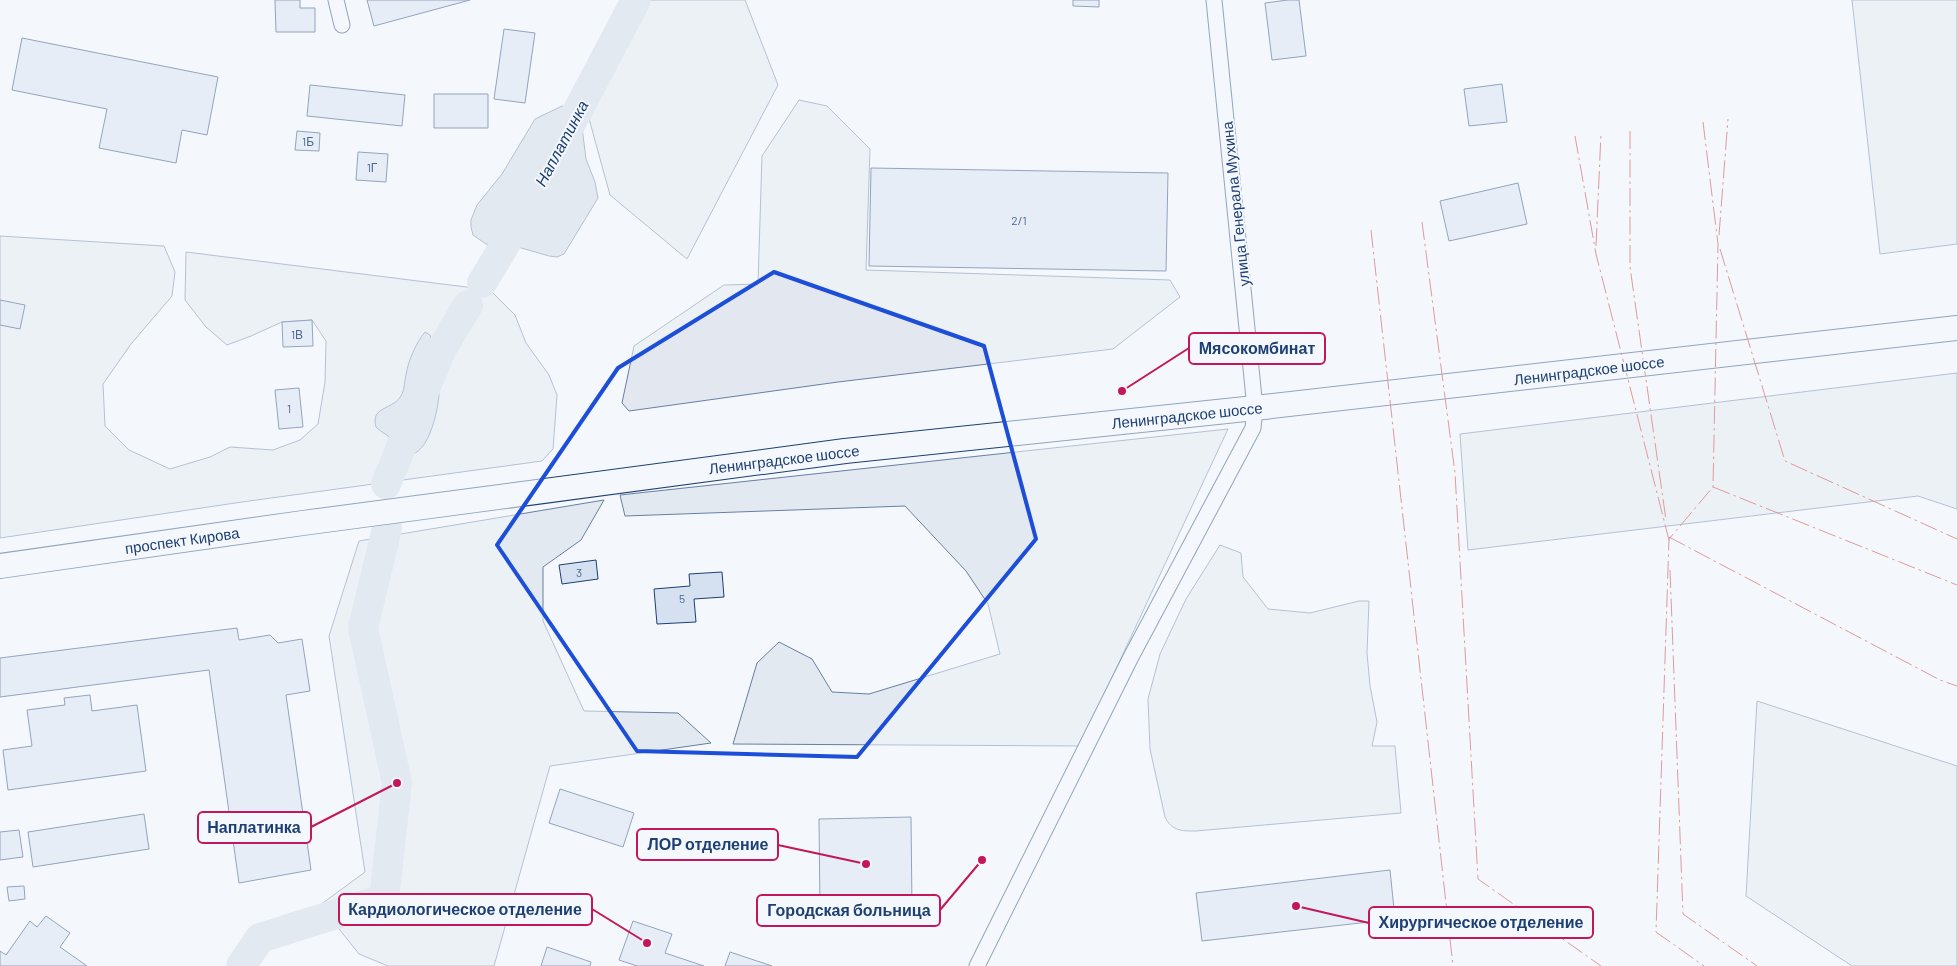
<svg xmlns="http://www.w3.org/2000/svg" width="1957" height="966" font-family="Barlow,sans-serif">
	<rect width="100%" height="100%" fill="#f4f7fb"/>
	<path fill="#e3e9f0" stroke="#687fa3" d="M 649,0 L 745,0 L 778,85 L 687,259 L 610,195 L 588,115 Z
		M 1852,0 L 1957,0 L 1957,244 L 1880,254 Z
		M 0,236 L 164,246 L 175,272 L 172,296 L 131,344 L 103,384 L 105,426 L 129,450 L 170,469 L 210,457 L 230,447 L 273,450 L 300,440 L 318,424 L 325,382 L 326,341 L 312,320 L 282,322 L 251,336 L 227,345 L 206,327 L 185,300 L 186,252 L 490,290 L 515,315 L 526,343 L 549,375 L 557,395 L 553,449 L 542,461 L 242,502 L 0,538 Z
		M 1957,373 L 1957,509 L 1918,496 L 1468,550 L 1460,434 Z
		M 1228,429 L 1080,746 L 733,744 L 757,663 L 779,642 L 812,659 L 832,692 L 869,694 L 1000,654 L 988,604 L 966,571 L 905,506 L 625,516 L 620,495 Z
		M 604,500 L 581,540 L 543,567 L 543,621 L 584,711 L 678,713 L 711,743 L 550,766 L 494,966 L 388,966 L 359,954 L 320,905 L 365,872 L 329,636 L 359,541 Z
		M 1220,545 L 1241,553 L 1243,577 L 1268,609 L 1310,613 L 1359,601 L 1369,601 L 1367,653 L 1370,686 L 1377,722 L 1372,746 L 1395,746 L 1401,813 L 1196,831 C 1181,831 1172,831 1165,817 L 1150,749 L 1148,699 L 1160,654 L 1186,599 Z
		M 1757,701 L 1957,766 L 1957,966 L 1852,966 L 1746,896 Z"/>
	<path fill="#e3e8f0" stroke="#687fa3" d="M 799,100 L 827,106 L 870,149 L 866,270 L 1170,280 L 1180,297 L 1113,349 L 838,382 L 629,411 L 622,403 L 634,346 L 724,285 L 758,284 L 762,156 Z"/>
	<path fill="#cfd7e4" stroke="#687fa3" d="M 562,106 L 570,107 L 576,112 L 582,127 L 586,159 L 595,182 L 598,198 L 564,254 L 557,257 L 549,256 L 518,247 L 494,246 L 486,244 L 473,235 L 471,227 L 471,220 L 477,205 L 502,174 L 535,119 Z
		M 425,332 L 430,335 C 436,349 439,377 439,392 C 439,409 427,464 403,453 C 394,450 394,442 388,436 C 384,433 380,431 376,427 C 370,405 394,411 402,394 C 405,389 404,381 406,375 C 408,361 416,343 425,332 Z"/>
	<g fill="none" stroke-linecap="round" stroke-linejoin="round">
		<path stroke="#cfd7e4" stroke-width="30" d="M 557,150 L 636,0
			M 482,283 L 524,213
			M 386,484 L 441,350 L 468,305
			M 241,966 L 260,938 L 384,899 L 397,783 L 363,628 L 387,528"/>
	</g>
	<path fill="#d5e0f0" stroke="#1d3f73" d="M 275,0 L 300,0 L 300,8 L 315,8 L 315,32 L 276,32 Z
		M 367,0 L 470,0 L 374,26 Z
		M 1073,0 L 1099,0 L 1099,7 L 1073,6 Z
		M 1288,0 L 1299,0 L 1306,56 L 1272,60 L 1265,3 Z
		M 504,29 L 535,33 L 525,103 L 494,99 Z
		M 22,38 L 218,77 L 207,135 L 182,130 L 176,163 L 99,148 L 107,109 L 12,90 Z
		M 1502,84 L 1507,122 L 1469,126 L 1464,89 Z
		M 310,85 L 405,95 L 402,126 L 307,116 Z
		M 434,94 L 488,94 L 488,128 L 434,128 Z
		M 297,131 L 320,133 L 319,151 L 295,150 Z
		M 358,152 L 388,154 L 386,182 L 356,180 Z
		M 871,168 L 1168,173 L 1166,271 L 869,266 Z
		M 1518,183 L 1527,224 L 1449,241 L 1440,201 Z
		M 0,300 L 25,305 L 20,329 L 0,325 Z
		M 312,320 L 313,346 L 283,347 L 282,322 Z
		M 299,388 L 303,427 L 279,429 L 275,390 Z
		M 596,560 L 598,579 L 562,584 L 559,565 Z
		M 722,572 L 724,597 L 694,599 L 696,622 L 657,624 L 654,589 L 690,586 L 689,574 Z
		M 237,628 L 239,640 L 270,635 L 278,643 L 302,639 L 310,691 L 286,695 L 311,870 L 239,883 L 209,670 L 0,697 L 0,658 Z
		M 90,695 L 92,711 L 137,705 L 146,771 L 8,790 L 3,750 L 32,746 L 27,710 L 65,705 L 64,698 Z
		M 560,789 L 634,813 L 623,847 L 549,823 Z
		M 144,814 L 149,849 L 33,867 L 28,832 Z
		M 911,817 L 912,909 L 820,910 L 819,819 Z
		M 19,830 L 23,857 L 0,860 L 0,832 Z
		M 1390,870 L 1395,919 L 1202,941 L 1196,893 Z
		M 24,886 L 25,899 L 9,901 L 7,887 Z
		M 46,916 L 70,933 L 60,947 L 87,966 L 0,966 L 0,951 L 6,955 L 30,921 L 37,927 Z
		M 633,921 L 672,934 L 665,953 L 704,966 L 637,966 L 619,960 Z
		M 547,947 L 591,962 L 590,966 L 541,966 Z
		M 730,952 L 772,966 L 725,966 Z"/>
	<g fill="none" stroke-linecap="round" stroke-linejoin="round">
		<g stroke="#1d3f73" stroke-width="17">
			<path id="minor" d="M 336,0 L 342,25
				M 977,966 L 1131,657 L 1253,428 L 1255,408 L 1214,0"/>
		</g>
		<g stroke="#1d3f73" stroke-width="26">
			<path id="primary" d="M 0,566 L 303,523 L 845,451 L 1255,408 L 1957,328"/>
		</g>
		<use href="#minor" stroke="#f4f7fb" stroke-width="15"/>
		<use href="#primary" stroke="#f4f7fb" stroke-width="24"/>
		<path stroke="#c62828" stroke-width="1" stroke-dasharray="18 4 2.5 4" stroke-linecap="butt" d="M 1703,122 L 1718,244 L 1713,487 L 1669,539 L 1656,932 L 1704,966
			M 1630,131 L 1630,267 L 1666,520
			M 1575,136 L 1596,254 L 1669,540
			M 1422,222 L 1455,473 L 1478,879 L 1601,966
			M 1371,230 L 1453,966
			M 1719,235 L 1728,119
			M 1596,246 L 1601,133
			M 1720,249 L 1785,461 L 1957,539
			M 1713,487 L 1957,585
			M 1669,537 L 1940,680 L 1957,686
			M 1670,570 L 1683,914 L 1757,966"/>
	</g>
	<path d="M0 0H1957V966H0ZM 774,272 L 984,346 L 1036,539 L 857,757 L 637,751 L 497,545 L 618,368 Z" fill="#f4f7fb" fill-opacity=".55" fill-rule="evenodd"/>
	<path fill="none" stroke="#1d4ed8" stroke-width="4" stroke-linejoin="round" d="M 774,272 L 984,346 L 1036,539 L 857,757 L 637,751 L 497,545 L 618,368 Z"/>
	<g text-anchor="middle" dominant-baseline="central" stroke-width="4" stroke-linejoin="round" paint-order="stroke">
		<g font-size="12" fill="#4b6792">
			<text x="308" y="141">1Б</text>
			<text x="372" y="167">1Г</text>
			<text x="1019" y="220">2/1</text>
			<text x="297" y="334">1В</text>
			<text x="289" y="408">1</text>
			<text x="579" y="572">3</text>
			<text x="682" y="598">5</text>
		</g>
		<g font-size="15" fill="#1d3f73" stroke="#f4f7fb">
			<text transform="translate(1235 204) rotate(-96)">улица Генерала Мухина</text>
			<text transform="translate(1589 370) rotate(-7)">Ленинградское шоссе</text>
			<text transform="translate(1187 415) rotate(-6)">Ленинградское шоссе</text>
			<text transform="translate(784 459) rotate(-7)">Ленинградское шоссе</text>
			<text transform="translate(182 540) rotate(-8)">проспект Кирова</text>
		</g>
		<g font-size="16" font-style="italic" fill="#1d3f73" stroke="#f4f7fb">
			<text transform="translate(561 143) rotate(-62)">Наплатинка</text>
		</g>
	</g>
	<path fill="none" stroke="#c2185b" stroke-width="2" d="M1122 391L1189 348M397 783L311 827M866 864L778 845M647 943L592 909M982 860L940 910M1296 906L1369 923"/>
	<g fill="#c2185b" stroke="#f4f7fb" stroke-width="2">
		<circle cx="1122" cy="391" r="5"/>
		<circle cx="397" cy="783" r="5"/>
		<circle cx="866" cy="864" r="5"/>
		<circle cx="647" cy="943" r="5"/>
		<circle cx="982" cy="860" r="5"/>
		<circle cx="1296" cy="906" r="5"/>
	</g>
	<g fill="#f4f7fb" stroke="#c2185b" stroke-width="2">
		<rect x="1189" y="333" width="136" height="31" rx="5"/>
		<rect x="198" y="812" width="113" height="31" rx="5"/>
		<rect x="637" y="829" width="141" height="31" rx="5"/>
		<rect x="339" y="894" width="253" height="31" rx="5"/>
		<rect x="757" y="895" width="183" height="31" rx="5"/>
		<rect x="1369" y="907" width="224" height="31" rx="5"/>
	</g>
	<g font-size="16" text-anchor="middle" font-weight="bold" fill="#1d3f73">
		<text x="1257" y="354">Мясокомбинат</text>
		<text x="254" y="833">Наплатинка</text>
		<text x="708" y="850">ЛОР отделение</text>
		<text x="465" y="915">Кардиологическое отделение</text>
		<text x="849" y="916">Городская больница</text>
		<text x="1481" y="928">Хирургическое отделение</text>
	</g>
</svg>
